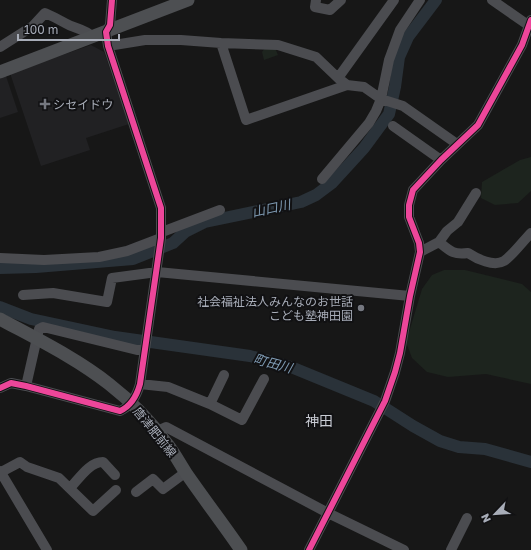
<svg xmlns="http://www.w3.org/2000/svg" width="531" height="550" font-family="'Golos Text','Noto Sans JP',sans-serif">
	<rect width="100%" height="100%" fill="#171717"/>
	<path fill="#212123" d="M 91,45 L 104,52 L 129,124 L 86,138 L 90,150 L 41,166 L 10,73 Z
		M 6,76 L 18,112 L 0,118 L 0,78 Z"/>
	<path fill="#1d241e" d="M 266,47 L 275,48 L 278,55 L 264,60 L 262,52 Z
		M 531,157 L 531,191 L 518,203 L 495,205 L 481,198 L 482,182 L 520,160 Z
		M 444,270 L 465,270 L 522,284 L 531,292 L 531,384 L 486,374 L 448,377 L 427,372 L 412,358 L 406,342 L 422,289 L 432,275 Z"/>
	<g fill="none" stroke-linecap="round" stroke-linejoin="round">
		<path stroke="#2a3239" stroke-width="12" d="M 0,268 L 36,267 L 133,259 L 173,243 L 185,232 L 205,222 L 301,202 L 316,195 L 332,183 L 364,148 L 389,114 L 395,87 L 399,57 L 408,37 L 436,0
			M 0,307 L 31,319 L 115,337 L 250,356 L 291,367 L 374,401 L 413,426 L 440,441 L 459,447 L 485,449 L 531,462"/>
		<path stroke="#4b4c50" stroke-width="10" d="M 316,0 L 315,7 L 330,10 L 341,0
			M 492,0 L 528,25
			M 221,43 L 246,120 L 347,85
			M 108,46 L 145,40 L 181,40 L 221,43 L 278,45 L 316,57 L 338,78 L 347,85 L 364,87 L 381,99 L 403,106 L 457,144
			M 0,47 L 33,26 L 45,13 C 52,16 58,19 65,23 C 75,29 84,28 93,37
			M 338,78 L 394,0
			M 393,126 L 441,160
			M 322,179 L 369,123 L 376,111 L 381,99 L 389,60 L 400,30 L 420,0
			M 162,232 L 220,210
			M 439,242 L 447,231 L 458,222 L 476,193
			M 420,252 L 439,242 C 450,251 453,255 468,253 C 477,259 494,267 504,261 C 512,256 524,240 531,233
			M 0,258 L 44,260 L 99,257 L 127,251 L 161,238
			M 23,295 L 53,293 L 107,302 L 112,278 L 157,272 L 410,296
			M 140,384 L 168,387 L 210,404 L 242,420 L 264,379
			M 26,386 L 39,329 L 43,327 L 137,350 L 145,350
			M 0,388 L 11,383 L 26,386 L 120,411 C 131,406 137,395 140,384 L 161,238 L 161,208 L 108,46 L 106,32 L 110,25 L 112,0
			M 210,404 L 224,375
			M 157,431 L 166,427 L 328,513 L 404,550
			M 0,471 L 47,550
			M 1,472 L 20,462 L 27,467 L 59,478 L 93,511 L 116,490
			M 70,488 C 79,479 89,462 103,462 L 115,475
			M 136,492 L 153,479 L 163,489 L 186,472
			M 309,550 L 385,401 L 395,372 L 400,353 L 410,296 L 420,252 L 419,243 L 409,217 L 409,205 L 413,190 L 441,160 L 478,125 L 522,45 L 531,20
			M 451,550 L 467,518"/>
		<path stroke="#4d4f52" stroke-width="13" d="M 0,72 L 188,0
			M 0,319 C 37,339 76,358 109,384 C 131,401 152,423 168,445 C 175,454 180,464 186,473 C 204,499 223,524 241,550"/>
		<g stroke="#111113" stroke-width="8">
			<path id="cycleway" d="M 0,388 L 11,383 L 26,386 L 120,411 C 131,406 137,395 140,384 L 161,238 L 161,208 L 108,46 L 106,32 L 110,25 L 112,0
				M 309,550 L 385,401 L 395,372 L 400,353 L 410,296 L 420,252 L 419,243 L 409,217 L 409,205 L 413,190 L 441,160 L 478,125 L 522,45 L 531,20"/>
		</g>
		<use href="#cycleway" stroke="#ed469a" stroke-width="6"/>
	</g>
	<g fill="#757880" stroke="#111113" stroke-width="1.5">
		<path d="M43 98h4v4h4v4h-4v4h-4v-4h-4v-4h4z"/>
		<circle cx="361" cy="308" r="4"/>
	</g>
	<g text-anchor="middle" dominant-baseline="central" stroke-width="4" stroke-linejoin="round" paint-order="stroke">
		<g font-size="12" fill="#a8adb8" stroke="#111113" text-anchor="start">
			<text x="53" y="104">シセイドウ</text>
			<text x="353" y="301" text-anchor="end">社会福祉法人みんなのお世話<tspan x="353" dy="14">こども塾神田園</tspan></text>
		</g>
		<g font-size="12" fill="#a8adb8" stroke="#111113">
			<text transform="translate(155 432) rotate(51)">唐津肥前線</text>
		</g>
		<g font-size="13" font-style="italic" fill="#7f9bb3" stroke="#111113">
			<text transform="translate(271 208) rotate(-12)">山口川</text>
			<text transform="translate(273 363) rotate(15)">町田川</text>
		</g>
		<g font-size="14" fill="#c9ccd4" stroke="#111113">
			<text x="319" y="420">神田</text>
		</g>
	</g>
	<g transform="translate(495 514) rotate(245)" stroke="#111113" stroke-width="3" paint-order="stroke">
	<path d="M0-3L7 15L0 10L-7 15Z" fill="#a8adb8"/>
	<text y="-6" font-size="11" font-weight="bold" text-anchor="middle" fill="#a8adb8">N</text>
	</g>
	<path d="M18 34v6h101v-6" fill="none" stroke="#a8adb8" stroke-width="2"/>
	<text x="24" y="34" font-size="12" fill="#a8adb8" stroke="#111113" stroke-width="3" paint-order="stroke">100 m</text>
</svg>
